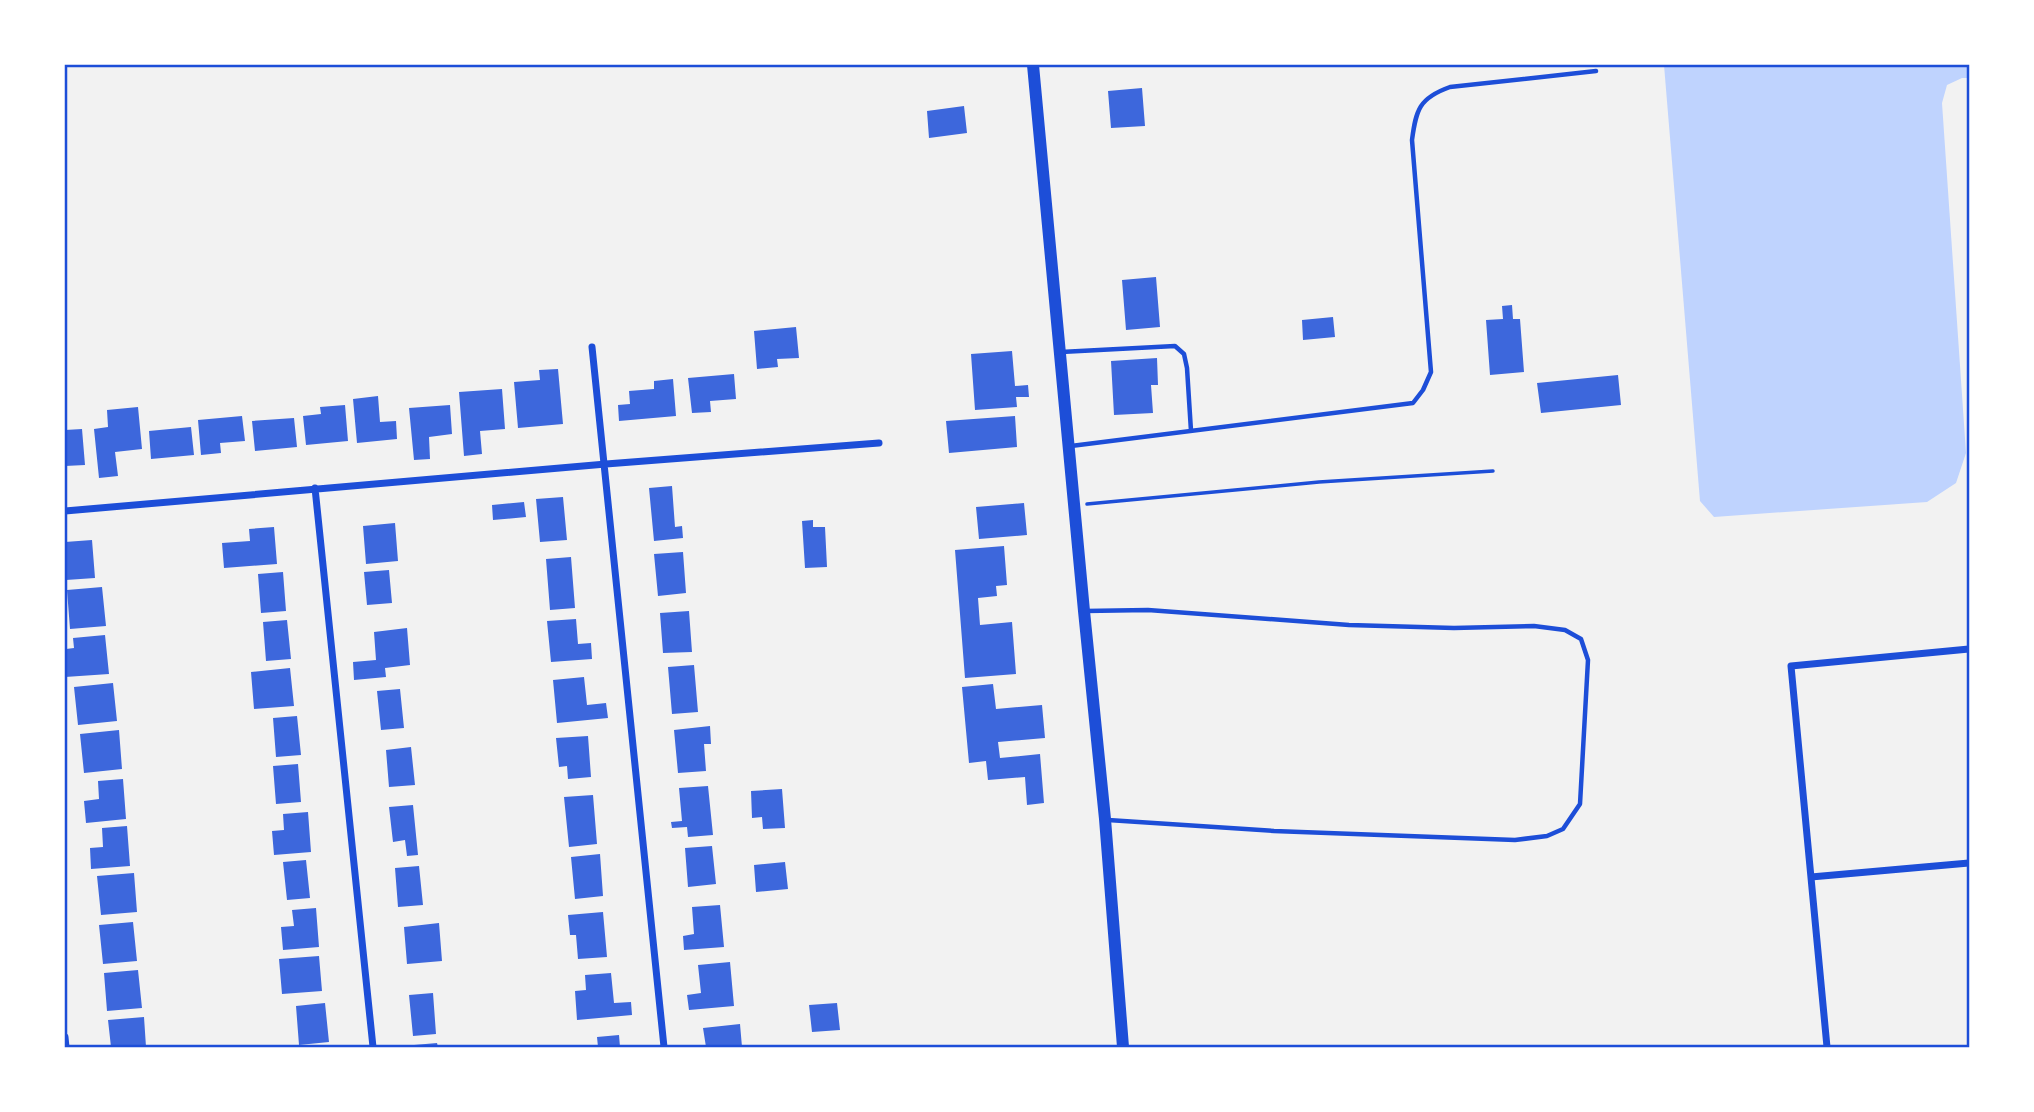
<svg xmlns="http://www.w3.org/2000/svg" width="2034" height="1112" font-family="Roboto,sans-serif">
	<rect width="100%" height="100%" fill="#f2f2f2"/>
	<path fill="#bfd3fe" d="M 1664,65 L 1969,65 L 1969,78 L 1962,78 L 1947,85 L 1942,103 L 1966,453 L 1956,483 L 1927,502 L 1714,517 L 1700,501 Z"/>
	<path fill="#3d67dc" d="M 1142,88 L 1145,126 L 1111,128 L 1108,91 Z
		M 964,106 L 967,133 L 929,138 L 927,111 Z
		M 1156,277 L 1160,327 L 1126,330 L 1122,280 Z
		M 1512,305 L 1513,319 L 1520,319 L 1524,372 L 1490,375 L 1486,320 L 1503,319 L 1502,306 Z
		M 1333,317 L 1335,337 L 1303,340 L 1302,320 Z
		M 796,327 L 799,358 L 777,359 L 778,367 L 757,369 L 754,331 Z
		M 1012,351 L 1015,386 L 1028,385 L 1029,397 L 1016,397 L 1017,407 L 975,410 L 971,354 Z
		M 1157,358 L 1158,385 L 1151,385 L 1153,413 L 1114,415 L 1111,361 Z
		M 558,369 L 563,424 L 518,428 L 514,382 L 540,380 L 539,370 Z
		M 734,374 L 736,399 L 710,401 L 711,412 L 692,413 L 688,378 Z
		M 1618,375 L 1621,405 L 1541,413 L 1537,383 Z
		M 673,379 L 676,416 L 619,421 L 618,405 L 630,404 L 629,391 L 654,389 L 654,381 Z
		M 502,389 L 505,429 L 480,431 L 482,454 L 464,456 L 459,392 Z
		M 378,396 L 380,422 L 396,421 L 397,439 L 357,443 L 353,399 Z
		M 345,405 L 348,441 L 306,445 L 303,416 L 321,414 L 320,407 Z
		M 450,405 L 452,434 L 429,437 L 430,459 L 414,460 L 409,408 Z
		M 138,407 L 142,449 L 115,452 L 118,476 L 99,478 L 94,429 L 108,427 L 107,410 Z
		M 242,416 L 245,441 L 220,443 L 221,453 L 201,455 L 198,420 Z
		M 1015,416 L 1017,447 L 949,453 L 946,421 Z
		M 294,418 L 297,447 L 255,451 L 252,421 Z
		M 191,427 L 194,455 L 151,459 L 149,431 Z
		M 82,429 L 85,465 L 65,466 L 65,430 Z
		M 672,486 L 675,527 L 682,526 L 683,538 L 654,541 L 649,488 Z
		M 563,497 L 567,540 L 540,542 L 536,499 Z
		M 524,502 L 526,517 L 493,520 L 492,505 Z
		M 1024,503 L 1027,535 L 979,539 L 976,507 Z
		M 813,520 L 813,527 L 825,527 L 827,567 L 805,568 L 802,521 Z
		M 395,523 L 398,561 L 366,564 L 363,526 Z
		M 274,527 L 277,564 L 224,568 L 222,543 L 250,541 L 249,529 Z
		M 92,540 L 95,578 L 66,580 L 65,542 Z
		M 1004,546 L 1007,585 L 996,586 L 997,596 L 978,598 L 980,625 L 1012,622 L 1016,674 L 965,678 L 955,550 Z
		M 683,552 L 686,593 L 658,596 L 654,554 Z
		M 571,557 L 575,608 L 550,610 L 546,559 Z
		M 389,570 L 392,603 L 367,605 L 364,572 Z
		M 283,572 L 286,611 L 261,613 L 258,574 Z
		M 102,587 L 106,626 L 70,629 L 67,590 Z
		M 689,611 L 692,652 L 663,653 L 660,613 Z
		M 576,619 L 578,644 L 591,643 L 592,659 L 551,662 L 547,621 Z
		M 287,620 L 291,659 L 266,661 L 263,622 Z
		M 407,628 L 410,665 L 385,668 L 386,677 L 354,680 L 353,662 L 376,660 L 374,632 Z
		M 105,635 L 109,674 L 65,677 L 65,661 L 67,661 L 66,649 L 74,648 L 73,638 Z
		M 694,665 L 698,712 L 672,714 L 668,667 Z
		M 290,668 L 294,706 L 254,709 L 251,672 Z
		M 584,677 L 587,705 L 606,703 L 608,718 L 557,723 L 553,680 Z
		M 113,683 L 117,721 L 78,725 L 74,687 Z
		M 993,684 L 996,709 L 1042,705 L 1045,738 L 998,742 L 1000,758 L 1040,754 L 1044,803 L 1027,805 L 1025,777 L 988,780 L 986,761 L 969,763 L 962,687 Z
		M 400,689 L 404,728 L 381,730 L 377,691 Z
		M 297,716 L 301,755 L 276,757 L 273,718 Z
		M 710,726 L 711,744 L 704,744 L 706,771 L 678,773 L 674,730 Z
		M 119,730 L 122,769 L 84,773 L 80,734 Z
		M 588,736 L 591,777 L 568,779 L 567,766 L 559,767 L 556,738 Z
		M 411,747 L 415,785 L 389,787 L 386,750 Z
		M 298,764 L 301,802 L 276,804 L 273,766 Z
		M 123,779 L 126,819 L 86,823 L 84,801 L 99,799 L 98,781 Z
		M 708,786 L 713,835 L 688,837 L 687,827 L 672,828 L 671,822 L 682,821 L 679,788 Z
		M 782,789 L 785,828 L 763,829 L 762,817 L 752,818 L 751,791 Z
		M 593,795 L 597,844 L 569,847 L 564,797 Z
		M 413,805 L 418,855 L 407,856 L 405,840 L 393,842 L 389,807 Z
		M 308,812 L 311,852 L 274,855 L 272,831 L 284,830 L 283,814 Z
		M 127,826 L 130,866 L 91,869 L 90,848 L 103,847 L 102,828 Z
		M 712,846 L 716,884 L 688,887 L 685,848 Z
		M 600,854 L 603,896 L 575,899 L 571,857 Z
		M 306,860 L 310,898 L 287,900 L 283,862 Z
		M 785,862 L 788,889 L 756,892 L 754,865 Z
		M 419,866 L 423,905 L 398,907 L 395,868 Z
		M 134,873 L 137,912 L 101,915 L 97,876 Z
		M 720,905 L 724,947 L 684,950 L 683,936 L 694,934 L 692,907 Z
		M 316,908 L 319,947 L 283,950 L 281,927 L 294,926 L 292,910 Z
		M 603,912 L 607,957 L 578,959 L 576,935 L 570,935 L 568,915 Z
		M 133,922 L 137,961 L 103,964 L 99,925 Z
		M 439,923 L 442,961 L 407,964 L 404,927 Z
		M 319,956 L 322,991 L 282,994 L 279,959 Z
		M 730,962 L 734,1006 L 689,1010 L 687,995 L 701,993 L 698,965 Z
		M 138,970 L 142,1008 L 107,1011 L 104,973 Z
		M 611,973 L 614,1003 L 631,1002 L 632,1015 L 577,1020 L 575,991 L 586,990 L 585,975 Z
		M 433,993 L 436,1034 L 413,1036 L 409,995 Z
		M 325,1003 L 329,1042 L 299,1045 L 296,1006 Z
		M 837,1003 L 840,1030 L 812,1032 L 809,1005 Z
		M 144,1017 L 146,1047 L 111,1047 L 108,1020 Z
		M 740,1024 L 742,1047 L 706,1047 L 703,1028 Z
		M 619,1035 L 620,1047 L 598,1047 L 597,1037 Z
		M 437,1043 L 438,1047 L 414,1047 L 414,1045 Z"/>
	<g fill="none" stroke-linecap="round" stroke-linejoin="round">
		<path stroke="#1d4ed8" stroke-width="3.5" d="M 1087,504 L 1319,482 L 1493,471"/>
		<path stroke="#1d4ed8" stroke-width="4.5" d="M 1061,352 L 1175,346 L 1184,354 L 1187,368 L 1191,431
			M 1071,446 L 1413,403 L 1423,390 L 1431,372 L 1412,140 C 1416,110 1419,98 1450,87 L 1596,71
			M 1085,611 L 1148,610 L 1349,625 L 1454,628 L 1534,626 L 1565,630 L 1581,639 L 1588,660 L 1580,804 L 1563,829 L 1547,836 L 1515,840 L 1274,831 L 1108,820"/>
		<path stroke="#1d4ed8" stroke-width="7" d="M 592,347 L 664,1047
			M 315,488 L 373,1047
			M 65,511 L 606,464 L 879,443
			M 1811,877 L 1969,863
			M 65,1037 L 66,1047
			M 1827,1047 L 1791,666 L 1969,649"/>
		<path stroke="#1d4ed8" stroke-width="12" d="M 1033,65 L 1084,611 L 1105,819 L 1123,1047"/>
	</g>
	<rect width="2034" height="1112" fill="none" stroke="#ffffff" stroke-width="133"/>
	<rect x="66" y="66" width="1902" height="980" fill="none" stroke="#1d4ed8" stroke-width="2.5"/>
</svg>
